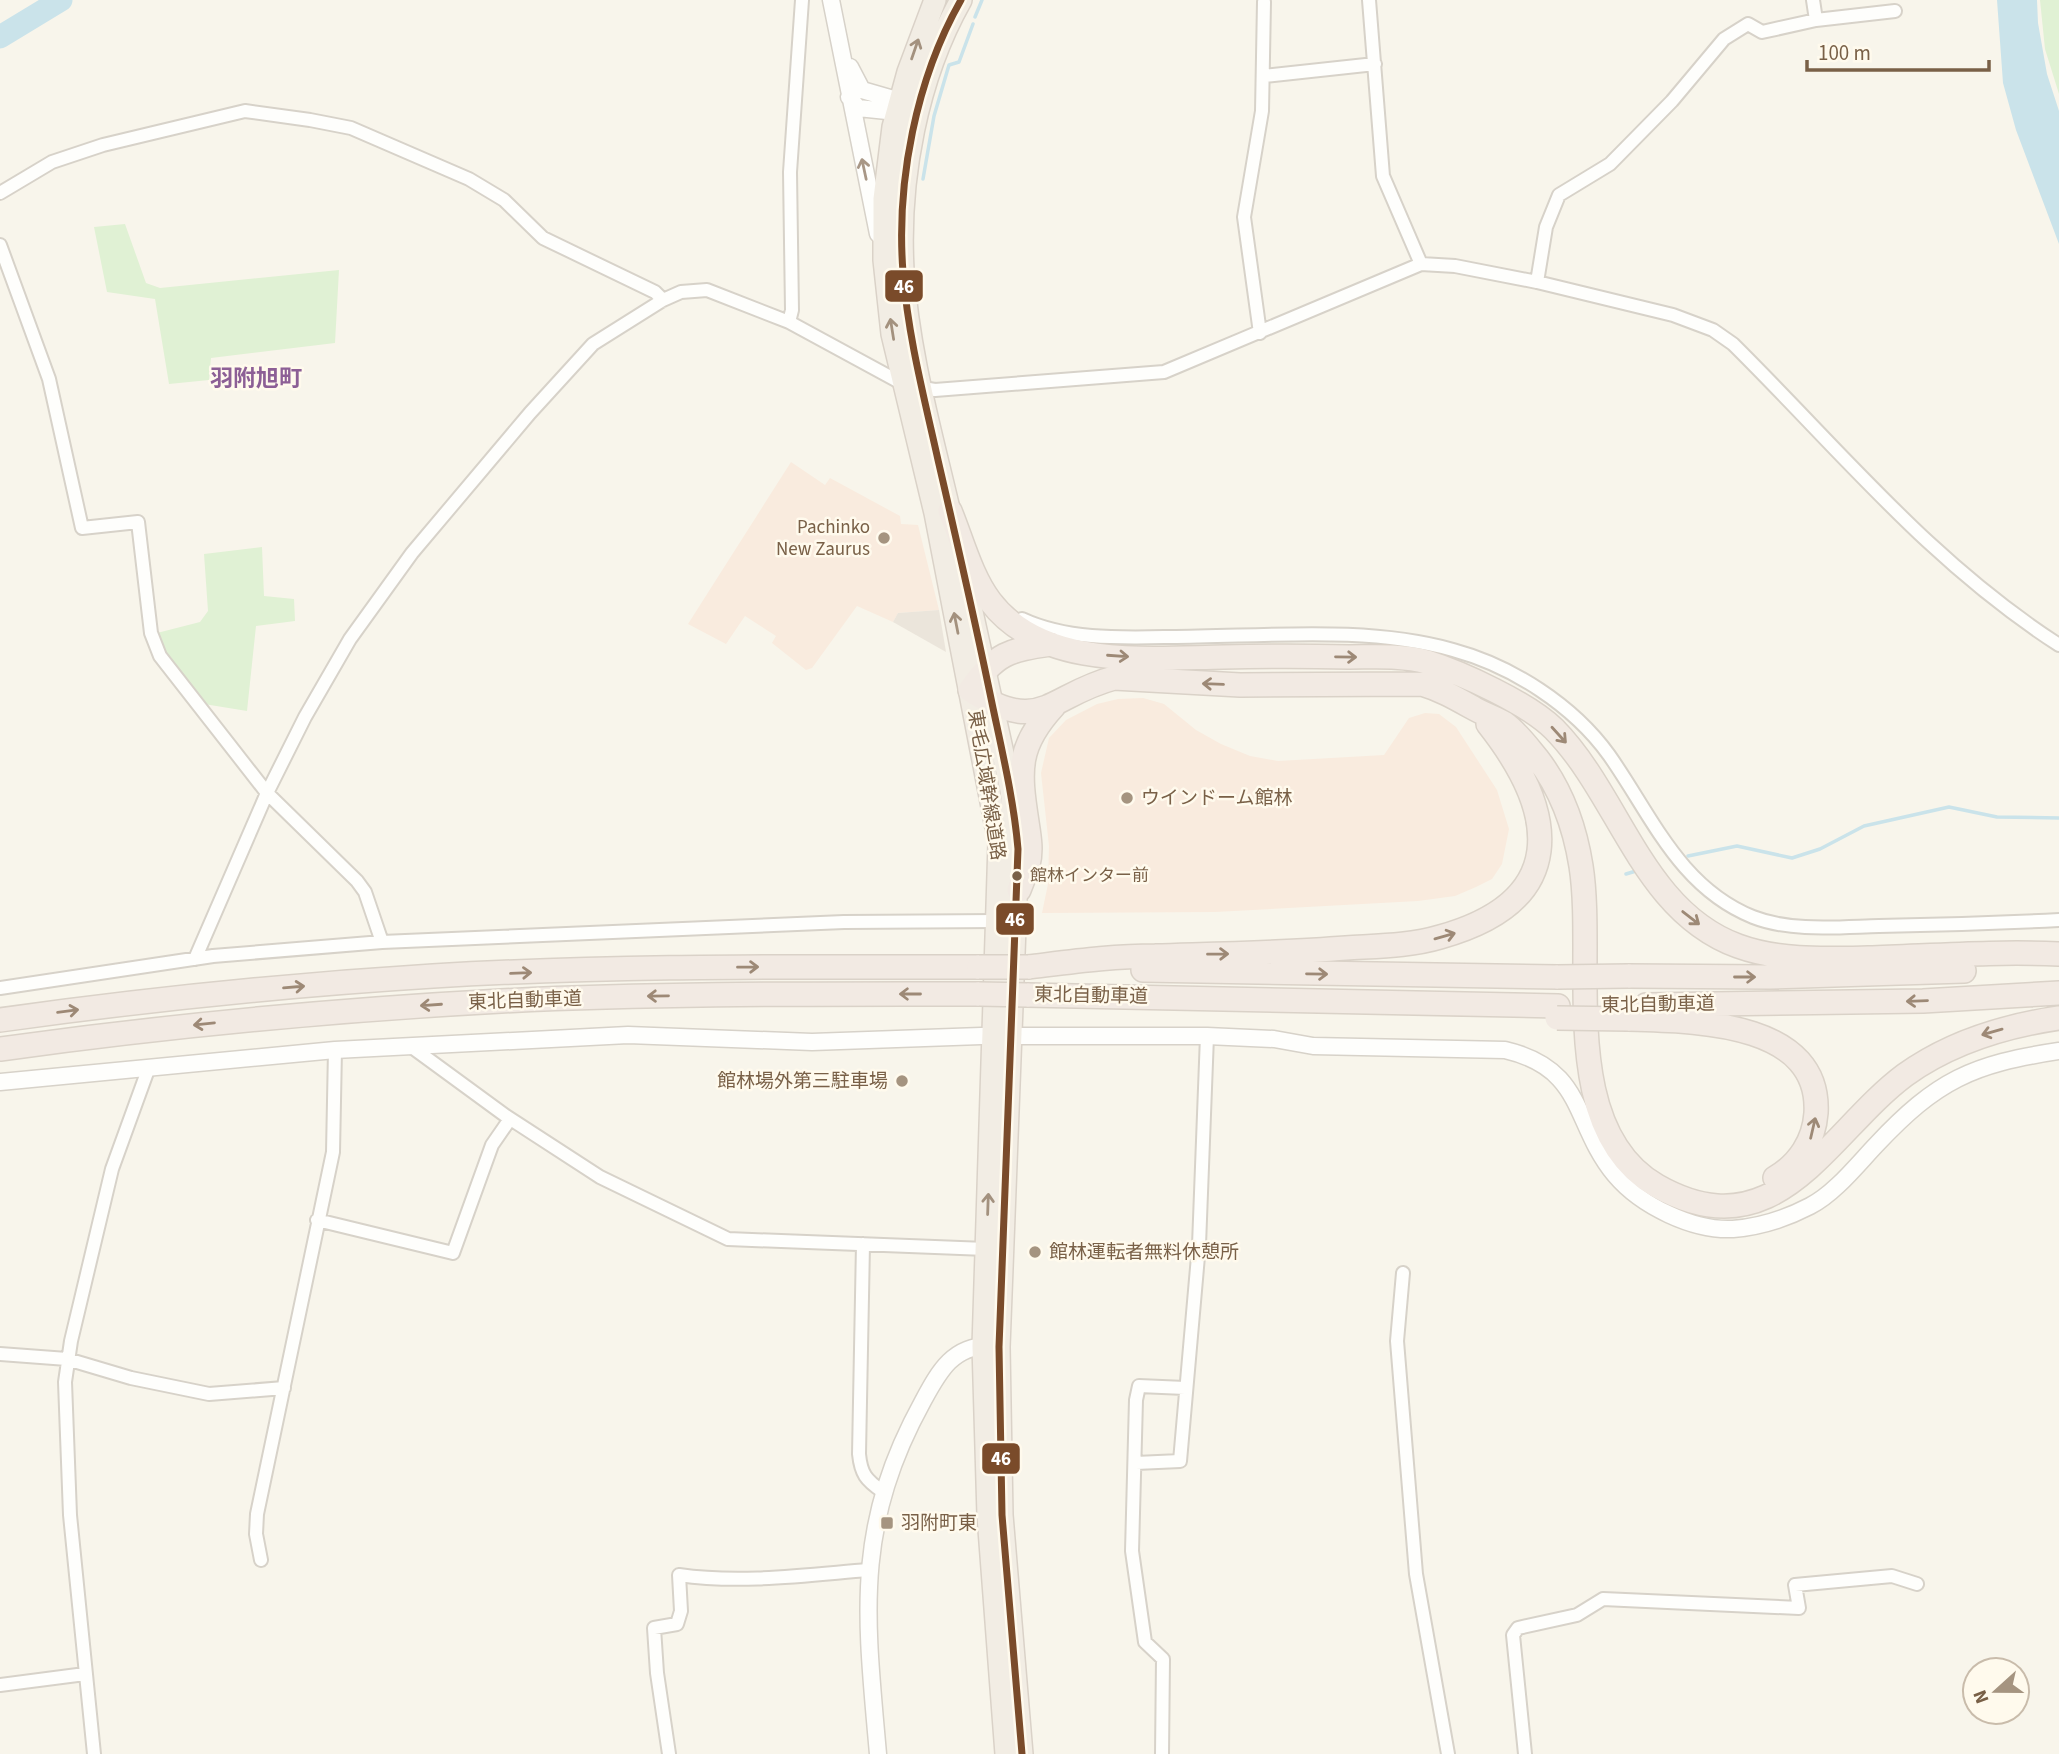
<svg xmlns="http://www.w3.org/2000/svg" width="2059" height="1754" font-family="'Source Sans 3','Noto Sans JP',sans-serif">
	<rect width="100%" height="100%" fill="#f8f5eb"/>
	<path fill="#f9ebde" d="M 791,462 L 825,485 L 830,478 L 900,516 L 901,524 L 918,525 L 939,610 L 898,613 L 893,622 L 857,606 L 812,668 L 806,670 L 772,643 L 776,636 L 745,616 L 726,644 L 688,624 Z
		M 1143,698 L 1164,704 L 1196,730 L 1221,744 L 1250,756 L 1278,761 L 1384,755 L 1409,718 L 1425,713 L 1439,714 L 1456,727 L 1497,790 L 1509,829 L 1502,864 L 1492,879 L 1476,887 L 1455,896 L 1418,901 L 1215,912 L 1042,913 L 1048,884 L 1049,846 L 1041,773 L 1049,738 L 1066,720 L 1097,704 L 1118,699 Z"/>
	<path fill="#ebe5db" d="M 939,610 L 946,652 L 893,622 L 898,613 Z"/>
	<path fill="#e0f1d4" d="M 2040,0 L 2059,0 L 2059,94 L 2045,49 Z
		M 125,224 L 146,283 L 160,288 L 339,270 L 335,343 L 211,358 L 209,380 L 169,384 L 155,299 L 107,292 L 94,227 Z
		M 262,547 L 264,596 L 294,599 L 295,621 L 256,626 L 247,711 L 204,704 L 164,653 L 157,633 L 200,622 L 208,611 L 204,554 Z"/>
	<path fill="#cae3ea" d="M 1997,0 L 2037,0 L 2038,23 L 2047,74 L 2059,111 L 2059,244 L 2016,130 L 2003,83 Z"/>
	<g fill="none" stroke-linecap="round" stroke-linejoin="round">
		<path stroke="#cae3ea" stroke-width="3.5" d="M 975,17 L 982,0
			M 923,179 L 934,116 L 949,65 L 959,62 L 973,24
			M 1688,856 L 1737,846 L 1792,858 L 1820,849 L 1864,826 L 1949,807 L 1997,817 L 2059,818
			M 1626,874 L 1636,871"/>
		<path stroke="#cae3ea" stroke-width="23" d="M 0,37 L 61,0"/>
		<g stroke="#d7d2c9" stroke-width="16">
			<path id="minor" d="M 1369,0 L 1383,176 L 1421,264
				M 1813,0 L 1816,20
				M 1264,76 L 1375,64
				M 0,193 L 52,162 L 103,145 L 245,111 L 310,120 L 351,128 L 469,179 L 504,200 L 543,238 L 655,292 L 663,300
				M 0,245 L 49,379 L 82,528 L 138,522 L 151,633 L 160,656 L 267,793 L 357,881 L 365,892 L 382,942
				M 1537,282 L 1546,227 L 1559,195 L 1610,164 L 1672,101 L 1724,39 L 1748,24 L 1762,32 L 1816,20 L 1895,11
				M 789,322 L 792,310 L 790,172 L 802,0
				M 1260,333 L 1244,217 L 1262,111 L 1264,2
				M 1022,619 C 1067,640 1121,638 1170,637 C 1262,637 1364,625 1453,650 C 1512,666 1573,705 1609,755 C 1652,816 1679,887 1753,917 C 1791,932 1839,927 1879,926 C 1939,925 1999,923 2059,920
				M 195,959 L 267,793 L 305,717 L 350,639 L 412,553 L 530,413 L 593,344 L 663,300 L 681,292 L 707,290 L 789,322 L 905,385 L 935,390 L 1164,372 L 1421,264 L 1455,266 L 1537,282 L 1673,315 L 1713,330 L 1733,344 C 1841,451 1930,562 2059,645
				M 0,988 L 213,956 L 382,942 L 844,922 L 998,921
				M 409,1045 L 506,1116 L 600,1177 L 728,1239 L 986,1249
				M 317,1220 L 453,1253 L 492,1145 L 510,1119
				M 863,1244 L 859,1454 C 861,1474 866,1480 882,1491
				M 1403,1273 L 1397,1341 L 1416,1574 L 1448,1754
				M 0,1354 L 67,1359 L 131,1378 L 209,1394 L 284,1388
				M 1136,1463 L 1180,1461 L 1199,1245 L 1207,1036
				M 261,1560 L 256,1534 L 257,1514 L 333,1152 L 335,1050
				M 0,1685 L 85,1674
				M 94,1754 L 70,1515 L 65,1382 L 71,1341 L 112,1169 L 149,1067
				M 669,1754 L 657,1673 L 654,1628 L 677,1624 L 681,1611 L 679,1575 C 741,1584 807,1575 868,1570
				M 1162,1754 L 1163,1659 L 1145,1642 L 1132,1551 L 1136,1400 L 1139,1386 L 1185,1388
				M 1525,1754 L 1513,1635 L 1518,1628 L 1577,1615 L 1603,1599 L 1799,1608 L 1795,1585 L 1892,1576 L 1917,1584"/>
		</g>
		<g stroke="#d7d2c9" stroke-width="19">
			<path id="tertiary" d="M 831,0 L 878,234
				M 850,67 L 862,90 L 900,101 L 908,106
				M 849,97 L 858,108 L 906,113
				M 0,1082 L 335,1050 L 628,1035 L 812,1042 L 981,1036 L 1207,1036 L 1274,1039 L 1313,1046 L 1505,1050 C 1586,1069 1572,1123 1615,1175 C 1641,1206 1693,1231 1733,1229 C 1759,1227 1787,1218 1810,1206 C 1834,1194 1857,1165 1876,1145 C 1937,1080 1972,1064 2059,1051
				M 878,1754 C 866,1617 853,1528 923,1401 C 939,1371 954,1344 992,1346"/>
		</g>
		<g stroke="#dad2c8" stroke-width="24">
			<path id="trunk" d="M 935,0 L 908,72 L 893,127 L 884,199 L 884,260 L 892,334 L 935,513 L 999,843 L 983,1346 L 988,1516 L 1006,1754
				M 953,526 C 934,442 908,355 903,269 C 898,179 917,78 961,0
				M 960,557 L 1011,790 L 1018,849 L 999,1347 L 1002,1515 L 1022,1754"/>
		</g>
		<g stroke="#dad2c8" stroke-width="26">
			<path id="motorway" d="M 950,511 C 962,540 971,576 990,601 C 1042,670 1148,658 1224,657 C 1265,656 1307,656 1349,657 C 1375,657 1402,655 1427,662 C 1462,673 1529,704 1554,729 C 1620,796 1642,911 1738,946 C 1779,961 1825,959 1868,958 C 1931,956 1996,951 2059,954
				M 1051,644 C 1009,650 996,653 970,690 C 1041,737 1049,695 1114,678 L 1240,685 L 1422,684 C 1442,690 1457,699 1475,709 C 1484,714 1495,718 1504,723 C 1517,732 1527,746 1537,758 C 1561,789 1575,828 1581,866 C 1596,961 1556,1128 1657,1186 C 1777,1254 1827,1133 1905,1075 C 1951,1042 2004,1026 2059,1018
				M 1019,890 C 1022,882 1026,873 1028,865 C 1032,851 1029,835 1027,822 C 1019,770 1017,746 1054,706
				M 1028,967 C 1070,962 1112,956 1155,956 C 1219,954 1282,953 1346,948 C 1377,946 1410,946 1440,937 C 1569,901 1559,814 1488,724
				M 1143,970 L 1558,977
				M 1628,976 L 1770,977 L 1964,971
				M 1027,995 L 1558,1006
				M 1646,1005 L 1923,1001 L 2059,993
				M 1628,1019 C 1690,1021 1821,1020 1816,1113 C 1814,1141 1799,1164 1775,1178
				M 0,1020 C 143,1000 288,985 433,976 C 615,965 797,967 979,967
				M 0,1049 C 167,1026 334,1010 501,1001 C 660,993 820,994 979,994"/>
		</g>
		<use href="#minor" stroke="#fefefc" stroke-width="12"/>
		<use href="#tertiary" stroke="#fefefc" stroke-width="16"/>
		<use href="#trunk" stroke="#f2ede4" stroke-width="21"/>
		<use href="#motorway" stroke="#f2eae3" stroke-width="23"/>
		<g stroke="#dad2c8" stroke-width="26" stroke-linecap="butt">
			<path id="motorway-bridge" d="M 979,967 L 1028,967
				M 1558,977 L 1628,976
				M 979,994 L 1027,995
				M 1557,1018 L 1628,1019"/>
		</g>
		<use href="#motorway-bridge" stroke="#f2eae3" stroke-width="23"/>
		<g stroke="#fffaed" stroke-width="12">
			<path id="bus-1" d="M 961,0 C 916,79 896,182 903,272 C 908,336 924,397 938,460 C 957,542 976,625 993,708 C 1003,755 1014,802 1018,849 L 999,1347 L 1002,1515 L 1022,1754"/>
		</g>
		<use href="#bus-1" stroke="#7a4b2a" stroke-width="7"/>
	</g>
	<defs><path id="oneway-shaft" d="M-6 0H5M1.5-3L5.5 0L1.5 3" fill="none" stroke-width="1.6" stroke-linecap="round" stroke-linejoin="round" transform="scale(1.75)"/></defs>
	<g stroke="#a3917e">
		<use href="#oneway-shaft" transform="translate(915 49) rotate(-71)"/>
		<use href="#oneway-shaft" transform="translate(892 329) rotate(-99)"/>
		<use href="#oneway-shaft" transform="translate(956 623) rotate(-101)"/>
		<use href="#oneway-shaft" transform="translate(988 1204) rotate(-88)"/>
	</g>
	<use stroke="#a89786" href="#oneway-shaft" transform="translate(864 169) rotate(-102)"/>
	<g stroke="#9d8976">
		<use href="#oneway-shaft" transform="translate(1118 656) rotate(4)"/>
		<use href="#oneway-shaft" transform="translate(1346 657) rotate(1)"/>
		<use href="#oneway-shaft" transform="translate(1213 684) rotate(-178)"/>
		<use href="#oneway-shaft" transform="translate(1559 735) rotate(48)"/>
		<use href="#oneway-shaft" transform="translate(1691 918) rotate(38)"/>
		<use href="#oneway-shaft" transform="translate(1445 936) rotate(-16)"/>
		<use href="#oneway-shaft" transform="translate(1218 954) rotate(-1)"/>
		<use href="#oneway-shaft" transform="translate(748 967) rotate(-1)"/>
		<use href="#oneway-shaft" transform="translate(521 973) rotate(-2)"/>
		<use href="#oneway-shaft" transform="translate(1317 974) rotate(1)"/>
		<use href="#oneway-shaft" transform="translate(1745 977)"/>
		<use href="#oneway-shaft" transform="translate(294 987) rotate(-5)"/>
		<use href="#oneway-shaft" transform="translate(910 994) rotate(180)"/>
		<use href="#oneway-shaft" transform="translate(658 996) rotate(179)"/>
		<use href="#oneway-shaft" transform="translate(1917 1001) rotate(178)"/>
		<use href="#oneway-shaft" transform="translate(431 1005) rotate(176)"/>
		<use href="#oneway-shaft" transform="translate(68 1011) rotate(-7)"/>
		<use href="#oneway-shaft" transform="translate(204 1024) rotate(174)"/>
		<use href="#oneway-shaft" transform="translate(1992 1032) rotate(164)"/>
		<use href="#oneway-shaft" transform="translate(1813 1128) rotate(-77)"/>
	</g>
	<g fill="#a59480" stroke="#fffaed" stroke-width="2.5">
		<circle cx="884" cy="538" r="7"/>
		<circle cx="1127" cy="798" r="7"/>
		<circle cx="902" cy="1081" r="7"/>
		<circle cx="1035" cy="1252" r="7"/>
		<rect x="880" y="1516" width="14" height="14" rx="3.5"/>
	</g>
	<circle fill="#796047" stroke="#fffaed" stroke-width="2.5" cx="1017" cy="876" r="6"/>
	<g text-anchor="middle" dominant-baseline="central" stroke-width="5" stroke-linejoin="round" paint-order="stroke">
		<g font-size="17" fill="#796047" stroke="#fffaed" text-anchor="start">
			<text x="1030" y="876">館林インター前</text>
		</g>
		<g font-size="19" fill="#796047" stroke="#fffaed" text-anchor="start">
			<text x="870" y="527" text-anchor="end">Pachinko<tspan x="870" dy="22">New Zaurus</tspan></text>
			<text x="1141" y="798">ウインドーム館林</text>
			<text x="888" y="1081" text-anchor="end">館林場外第三駐車場</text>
			<text x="1049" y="1252">館林運転者無料休憩所</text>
			<text x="901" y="1523">羽附町東</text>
		</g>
		<g font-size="19" fill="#796047" stroke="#fffaed">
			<text transform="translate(986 785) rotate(81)">東毛広域幹線道路</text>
			<text transform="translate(1091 996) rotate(1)">東北自動車道</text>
			<text transform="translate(525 1001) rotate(-2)">東北自動車道</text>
			<text transform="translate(1658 1005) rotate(-1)">東北自動車道</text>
		</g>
		<g font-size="23" font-weight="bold" fill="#8c5f96" stroke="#fffaed">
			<text x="256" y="378">羽附旭町</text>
		</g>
	</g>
	<g stroke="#fffaed" stroke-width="2.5">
		<rect x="884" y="269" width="40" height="34" rx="7" fill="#7a4b2a"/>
		<rect x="995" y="902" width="40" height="34" rx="7" fill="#7a4b2a"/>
		<rect x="981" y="1442" width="40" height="33" rx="7" fill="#7a4b2a"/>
	</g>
	<g font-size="19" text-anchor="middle" font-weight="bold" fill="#fff">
		<text x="904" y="293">46</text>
		<text x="1015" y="926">46</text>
		<text x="1001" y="1465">46</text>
	</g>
	<g transform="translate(1996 1691) rotate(249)"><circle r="33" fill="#fffaed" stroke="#c9bcab" stroke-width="2"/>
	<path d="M0-5L12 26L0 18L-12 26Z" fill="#a59480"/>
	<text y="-10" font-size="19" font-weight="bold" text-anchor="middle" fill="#796047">N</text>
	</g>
	<path d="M1807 60v10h182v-10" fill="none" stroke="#796047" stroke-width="3.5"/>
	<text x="1818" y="60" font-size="21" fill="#796047" stroke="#fffaed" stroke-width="5" paint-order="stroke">100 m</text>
</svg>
